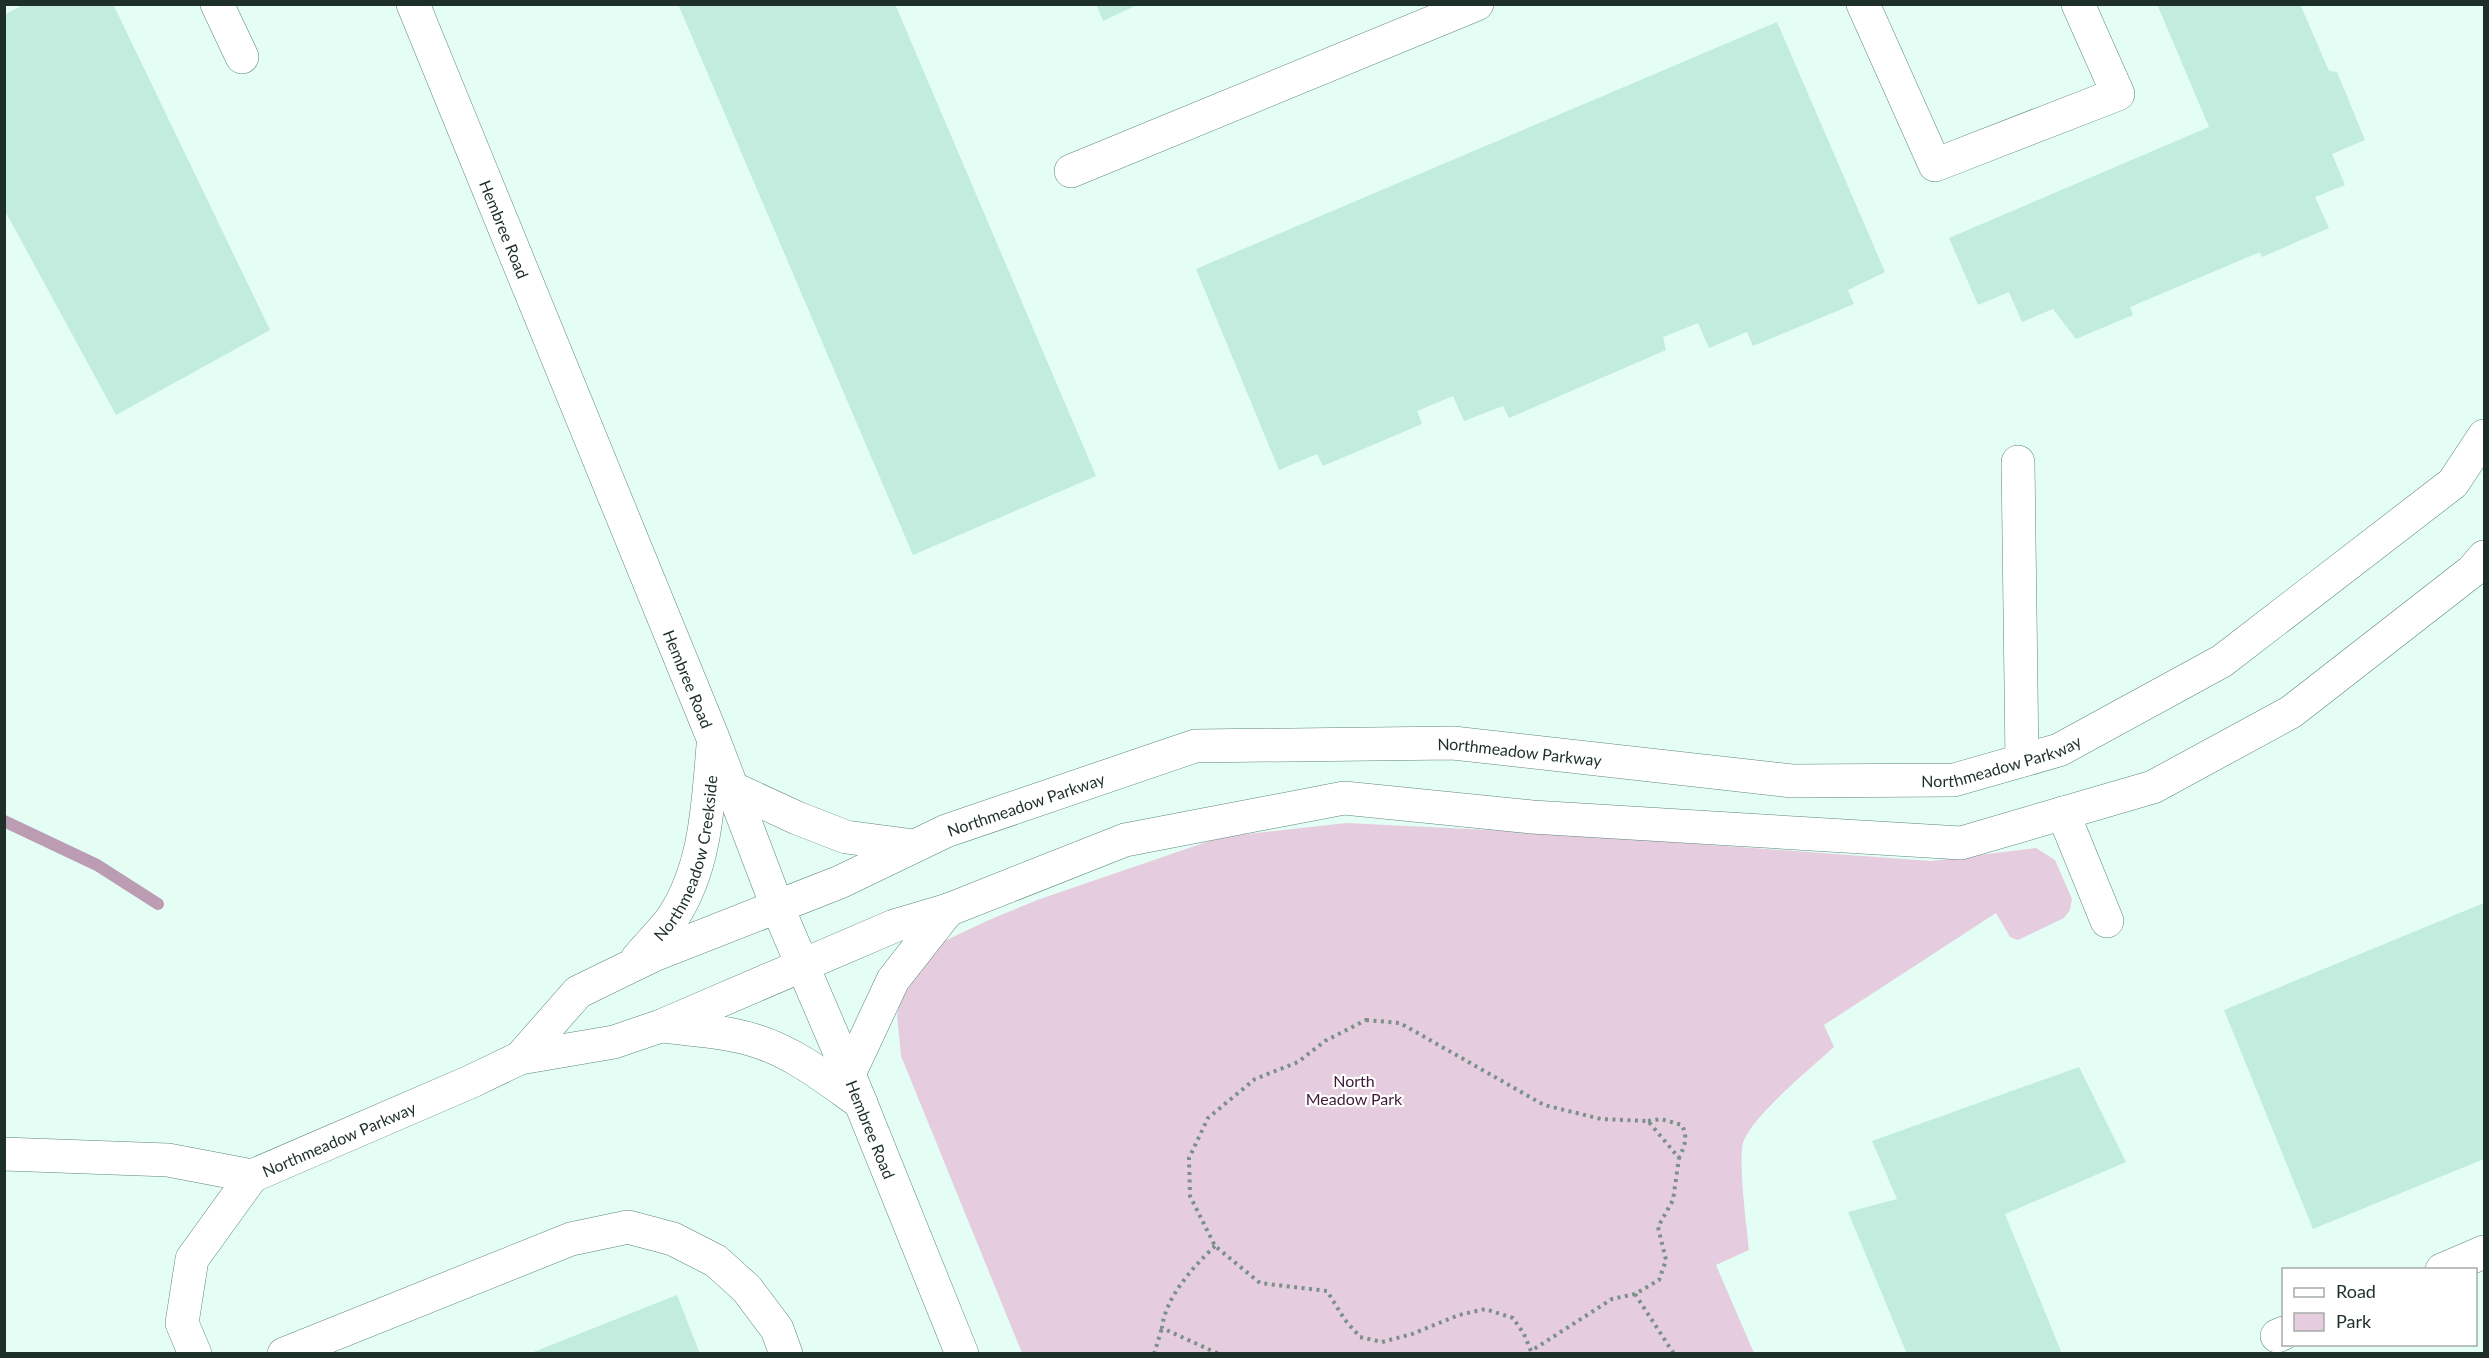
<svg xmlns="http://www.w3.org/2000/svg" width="2489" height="1358" font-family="Lato,sans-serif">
	<rect width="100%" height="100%" fill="#e4fef5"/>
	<path fill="#e5cddf" d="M 1346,823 L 1550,833 L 1931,861 L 2036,848 L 2055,860 L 2072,899 L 2070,910 L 2064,918 L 2018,940 L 2010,937 L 1996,913 L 1824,1025 L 1834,1047 C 1811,1068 1755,1114 1744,1140 C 1737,1156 1747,1229 1749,1250 L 1716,1265 L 1754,1353 L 1022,1353 L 901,1056 L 897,1015 L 906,978 L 936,945 L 991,919 L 1040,899 L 1221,837 Z"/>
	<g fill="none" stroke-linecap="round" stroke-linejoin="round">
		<path stroke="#bb9cb3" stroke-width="12" d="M 4,821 L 97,865 L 158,904"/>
	</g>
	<path fill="#c1ecde" d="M 25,4 L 113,4 L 270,330 L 116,415 L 4,209 L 4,15 Z
		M 678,4 L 895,4 L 1096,476 L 913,555 Z
		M 1096,4 L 1139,4 L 1103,21 Z
		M 2157,4 L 2300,4 L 2329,71 L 2337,72 L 2365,140 L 2332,154 L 2345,185 L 2315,197 L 2329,228 L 2262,257 L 2260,252 L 2130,307 L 2133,315 L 2076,339 L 2053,309 L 2022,322 L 2009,292 L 1978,305 L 1949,238 L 2209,127 Z
		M 1777,22 L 1885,272 L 1848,290 L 1854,304 L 1753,346 L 1747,332 L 1709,348 L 1698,323 L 1663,337 L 1666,350 L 1509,418 L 1503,406 L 1464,421 L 1453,396 L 1417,411 L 1422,424 L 1323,466 L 1317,454 L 1279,470 L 1196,269 Z
		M 2484,903 L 2484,1159 L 2313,1229 L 2224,1010 Z
		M 2079,1067 L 2126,1162 L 2005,1214 L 2062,1354 L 1907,1354 L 1848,1212 L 1897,1199 L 1872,1141 Z
		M 677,1295 L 700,1354 L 531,1354 L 531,1353 Z"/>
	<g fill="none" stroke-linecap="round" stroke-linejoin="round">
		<g stroke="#5d877a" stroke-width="34">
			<g id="minor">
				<path d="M 217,4 L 242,57"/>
				<path id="s1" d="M 413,4 L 713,738 L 777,906 L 849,1074 L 962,1354"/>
				<path d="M 1863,4 L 1935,165 L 2118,94 L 2078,4"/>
				<path d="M 1071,171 L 1477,4"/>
				<path d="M 2018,462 L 2022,760"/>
				<path d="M 732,788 L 797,818 L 846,837 L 914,846"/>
				<path d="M 2063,813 L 2107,921"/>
				<path id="s2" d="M 637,959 C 648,945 663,932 673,917 C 706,867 708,804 713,746"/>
				<path d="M 661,1026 C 691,1030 724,1031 753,1040 C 794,1052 827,1079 861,1103"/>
				<path id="s3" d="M 520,1058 L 578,992 L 654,955 L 840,882 L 946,831 L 1195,746 L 1453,743 L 1792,781 L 1954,780 L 2059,750 L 2222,661 L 2453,483 L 2484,436"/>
				<path d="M 849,1074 L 893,980 L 948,910"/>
				<path id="s4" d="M 4,1154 L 168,1160 L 252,1176 L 470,1082 L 520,1058 L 614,1042 L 661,1026 L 894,926 L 948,910 L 1125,840 L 1344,798 L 1532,817 L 1961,843 L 2153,787 L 2291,712 L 2472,571 L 2484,557"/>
				<path d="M 2442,1270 L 2484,1252"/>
				<path d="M 2277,1336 L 2284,1333"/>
				<path d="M 195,1354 L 182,1323 L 192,1259 L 252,1176"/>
				<path d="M 284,1354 L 571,1239 L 628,1227 L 673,1239 L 716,1261 L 747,1289 L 777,1329 L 786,1354"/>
			</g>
		</g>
		<path stroke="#7a9089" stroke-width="4" stroke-dasharray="3 4.5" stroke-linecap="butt" d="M 1366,1020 L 1400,1023 L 1544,1105 L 1601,1119 L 1648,1121 L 1679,1158 L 1673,1200 L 1658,1227 L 1666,1260 L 1659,1280 L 1635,1294 L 1612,1299 L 1531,1351 L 1524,1334 L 1513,1318 L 1485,1309 L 1459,1315 L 1412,1334 L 1382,1342 L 1360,1337 L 1345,1320 L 1327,1291 L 1260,1283 L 1215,1246 L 1190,1196 L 1189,1158 L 1208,1118 L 1255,1079 L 1298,1062 L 1325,1041 Z
			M 1648,1121 L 1661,1119 L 1682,1125 C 1688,1138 1685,1145 1679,1158
			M 1215,1246 C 1193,1267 1165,1298 1162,1328 L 1219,1354
			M 1635,1294 L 1674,1354
			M 1154,1354 L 1162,1328"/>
		<use href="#minor" stroke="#fff" stroke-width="33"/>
	</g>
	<g text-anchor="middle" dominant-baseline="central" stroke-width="4.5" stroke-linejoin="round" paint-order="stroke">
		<g font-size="16" fill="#1e2f2a" stroke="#fff">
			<text stroke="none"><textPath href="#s1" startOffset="243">Hembree Road</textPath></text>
			<text stroke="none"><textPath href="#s1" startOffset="729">Hembree Road</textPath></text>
			<text stroke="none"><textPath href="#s3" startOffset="1078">Northmeadow Parkway</textPath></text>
			<text stroke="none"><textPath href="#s3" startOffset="1564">Northmeadow Parkway</textPath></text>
			<text stroke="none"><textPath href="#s3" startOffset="574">Northmeadow Parkway</textPath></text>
			<text stroke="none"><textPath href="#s2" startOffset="116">Northmeadow Creekside</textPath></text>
			<text stroke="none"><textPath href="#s1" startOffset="1215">Hembree Road</textPath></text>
			<text stroke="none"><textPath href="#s4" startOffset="344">Northmeadow Parkway</textPath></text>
		</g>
		<g font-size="16" fill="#41193a" stroke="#fff">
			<text x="1354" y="1080">North<tspan x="1354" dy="18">Meadow Park</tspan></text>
		</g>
	</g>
	<rect width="2489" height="1358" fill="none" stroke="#1e2f2a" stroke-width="12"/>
	<rect x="2282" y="1268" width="195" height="78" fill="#ffffff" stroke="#a5acaa" stroke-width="1.5"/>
	<rect x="2294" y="1288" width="30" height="9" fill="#ffffff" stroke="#a5acaa" stroke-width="1.5"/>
	<text x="2336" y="1298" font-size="18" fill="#1e2f2a">Road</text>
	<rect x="2294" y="1313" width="30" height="18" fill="#e5cddf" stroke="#a5acaa" stroke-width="1.5"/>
	<text x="2336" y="1328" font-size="18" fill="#1e2f2a">Park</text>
</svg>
